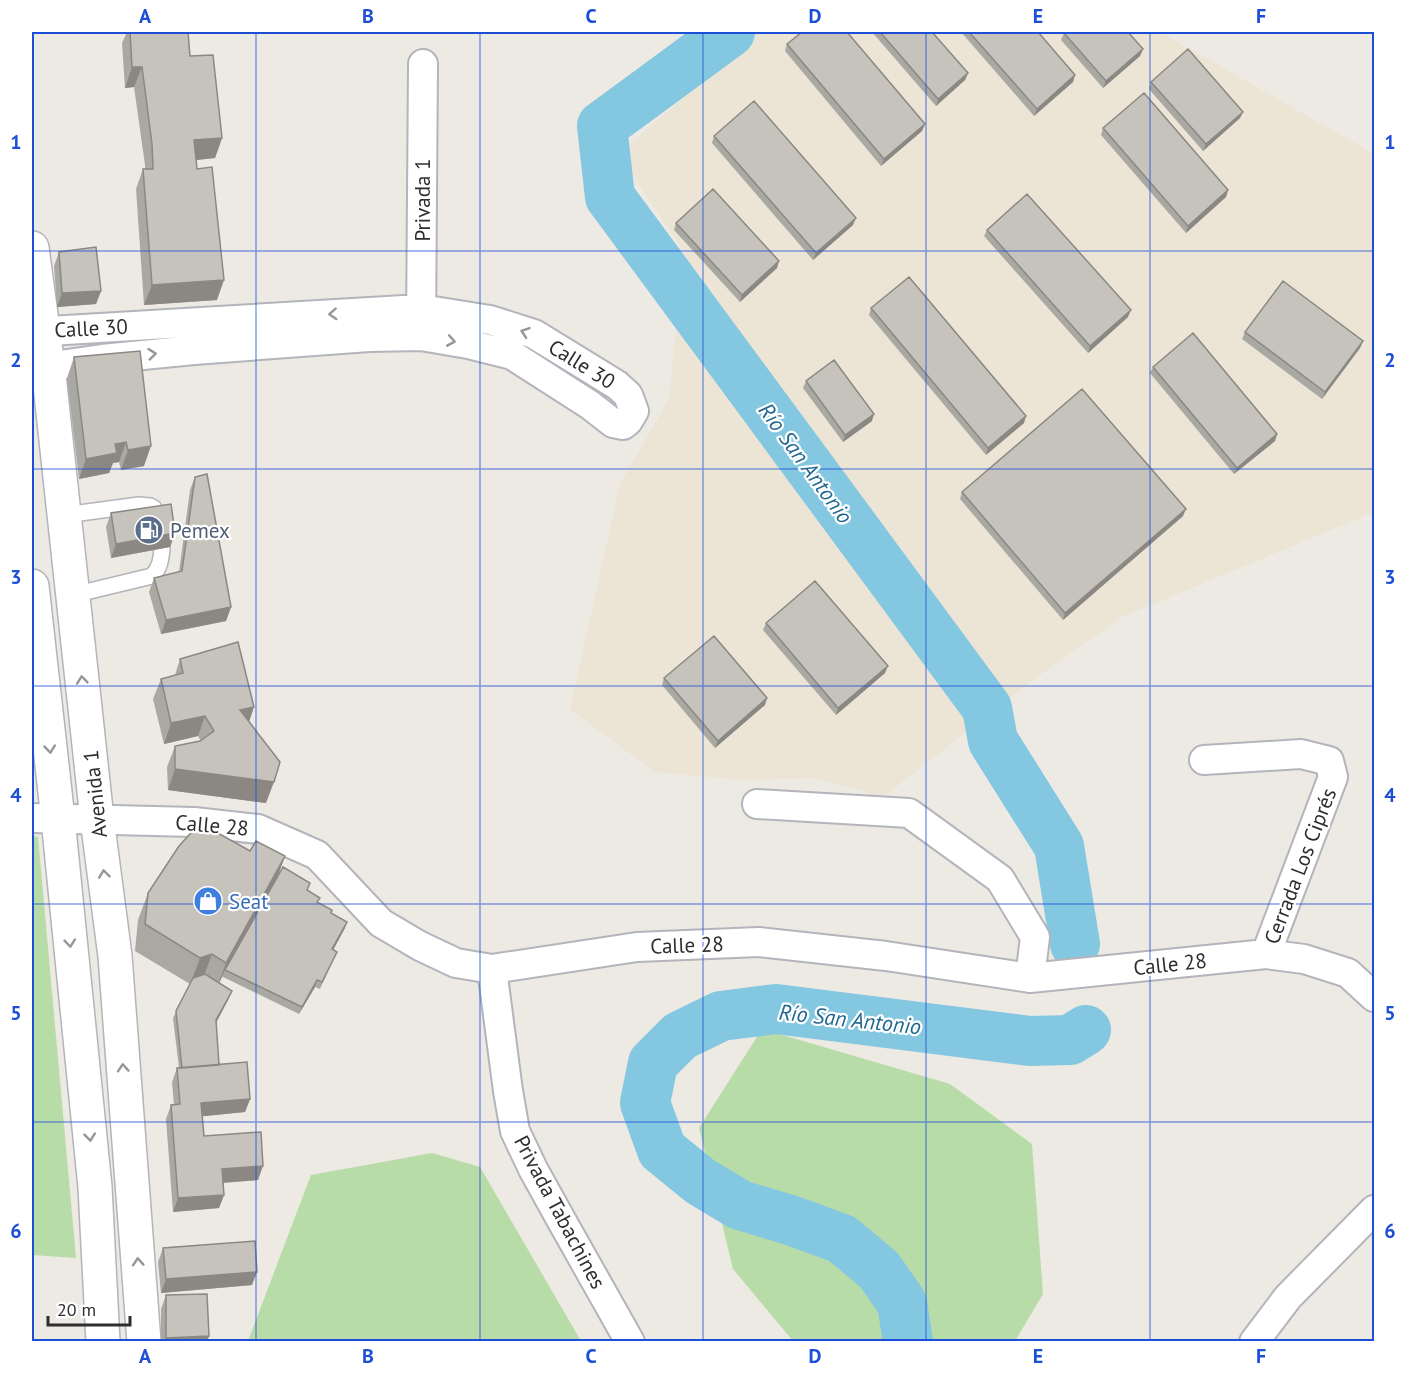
<svg xmlns="http://www.w3.org/2000/svg" width="1406" height="1373" font-family="'PT Sans',sans-serif">
	<rect width="100%" height="100%" fill="#ede9e3"/>
	<path fill="#ece5d5" d="M 758,32 L 1160,32 L 1374,154 L 1374,512 L 1122,617 L 1037,677 L 883,797 L 815,778 L 742,780 L 655,772 L 570,709 L 620,484 L 669,399 L 684,252 L 619,154 Z"/>
	<path fill="#b8dca7" d="M 32,836 L 38,837 L 76,1258 L 32,1255 Z
		M 762,1029 L 950,1084 L 1032,1144 L 1043,1294 L 1015,1341 L 793,1341 L 733,1269 L 699,1128 Z
		M 432,1153 L 480,1167 L 581,1341 L 248,1341 L 311,1175 Z"/>
	<g fill="none" stroke-linecap="round" stroke-linejoin="round">
		<path stroke="#84c7e1" stroke-width="50" d="M 730,32 L 602,126 L 610,197 L 987,708 L 993,741 L 1059,846 L 1075,944
			M 908,1342 L 902,1303 L 879,1270 L 842,1239 L 793,1221 L 740,1205 L 700,1181 L 662,1150 L 645,1103 L 653,1063 L 680,1036 L 721,1016 L 776,1009 L 1030,1041 L 1070,1040 L 1086,1030"/>
		<g stroke="#b3b4bc" stroke-width="18">
			<path id="service" d="M 65,515 L 139,505 L 150,506 L 154,508 L 157,519
				M 73,595 L 152,576 C 160,568 161,560 162,548"/>
		</g>
		<g stroke="#b3b4bc" stroke-width="32">
			<path id="minor" d="M 421,328 L 423,64
				M 32,332 L 421,309 L 490,320 L 534,334 L 617,385 L 628,395 L 634,411 L 628,421 L 623,425 L 613,423 L 590,405 L 512,355 L 468,344 L 421,336 L 369,337 L 194,350 L 102,359 L 32,369
				M 1204,760 L 1301,754 L 1329,761 L 1333,777 L 1266,954
				M 757,804 L 909,813 L 1000,879 L 1035,937 L 1030,978
				M 32,818 L 194,822 L 258,829 L 317,855 L 381,923 L 420,946 L 456,963 L 492,969 L 637,947 L 759,942 L 886,956 L 1030,978 L 1266,954 L 1304,959 L 1348,973 L 1374,997
				M 492,969 L 508,1091 L 515,1131 L 533,1169 L 559,1216 L 630,1342
				M 1254,1342 L 1288,1297 L 1374,1210"/>
		</g>
		<g stroke="#b3b4bc" stroke-width="36">
			<path id="secondary" d="M 32,248 L 48,366 L 97,819 L 115,956 L 144,1342
				M 32,586 L 58,819 L 95,1187 L 103,1342"/>
		</g>
		<use href="#service" stroke="#fff" stroke-width="15"/>
		<use href="#minor" stroke="#fff" stroke-width="28"/>
		<use href="#secondary" stroke="#fff" stroke-width="33"/>
	</g>
	<path fill="#aaa8a3" d="M 127,32 L 188,32 L 190,56 L 222,138 L 215,158 L 196,160 L 217,300 L 144,305 L 136,189 L 143,169 L 145,169 L 145,165 L 134,87 L 125,88 L 122,43 Z
		M 872,32 L 932,32 L 968,73 L 965,80 L 936,106 Z
		M 961,32 L 1038,32 L 1075,75 L 1073,82 L 1034,116 Z
		M 1064,33 L 1143,49 L 1140,56 L 1103,88 L 1061,40 Z
		M 787,44 L 925,124 L 922,131 L 881,166 L 785,51 Z
		M 1151,82 L 1243,112 L 1240,118 L 1203,151 L 1149,89 Z
		M 1103,128 L 1228,190 L 1226,197 L 1186,233 L 1101,135 Z
		M 714,136 L 853,225 L 813,260 L 712,143 Z
		M 676,223 L 777,268 L 740,302 L 674,230 Z
		M 987,230 L 1128,317 L 1088,353 L 984,236 Z
		M 59,252 L 101,291 L 96,304 L 57,307 L 54,266 Z
		M 871,308 L 1024,423 L 986,455 L 869,315 Z
		M 1245,332 L 1363,341 L 1360,348 L 1322,399 L 1242,339 Z
		M 74,357 L 144,466 L 121,470 L 119,462 L 113,463 L 109,473 L 79,479 L 67,378 Z
		M 1153,367 L 1277,434 L 1275,441 L 1234,474 L 1150,373 Z
		M 806,381 L 872,421 L 843,442 L 803,388 Z
		M 195,477 L 231,607 L 226,621 L 161,634 L 149,592 L 154,578 L 179,572 L 190,490 Z
		M 962,492 L 1183,516 L 1063,620 L 960,499 Z
		M 111,513 L 175,533 L 170,547 L 111,558 L 106,527 Z
		M 766,623 L 885,673 L 836,715 L 763,630 Z
		M 180,659 L 249,722 L 266,803 L 168,790 L 167,767 L 175,746 L 201,741 L 198,736 L 164,744 L 153,699 L 161,679 L 175,675 Z
		M 664,678 L 765,705 L 715,748 L 662,685 Z
		M 250,851 L 285,856 L 278,876 L 308,890 L 318,903 L 331,913 L 345,928 L 333,949 L 337,952 L 320,989 L 315,987 L 299,1014 L 223,977 L 223,976 L 219,983 L 229,998 L 216,1022 L 219,1065 L 250,1099 L 245,1112 L 202,1116 L 204,1136 L 258,1180 L 223,1183 L 224,1195 L 219,1208 L 173,1212 L 166,1119 L 171,1105 L 174,1105 L 172,1082 L 177,1068 L 179,1068 L 173,1018 L 190,984 L 135,951 L 138,920 L 148,893 Z
		M 163,1248 L 252,1285 L 161,1293 L 158,1262 Z
		M 166,1295 L 209,1336 L 207,1341 L 161,1341 L 161,1309 Z"/>
	<path fill="#8b8884" d="M 1143,49 L 1140,56 L 1103,88 L 1106,81 Z
		M 132,67 L 142,67 L 134,87 L 125,88 Z
		M 968,73 L 965,80 L 936,106 L 938,99 Z
		M 1075,75 L 1073,82 L 1034,116 L 1037,109 Z
		M 1243,112 L 1240,118 L 1203,151 L 1206,144 Z
		M 925,124 L 922,131 L 881,166 L 884,159 Z
		M 222,138 L 215,158 L 187,161 L 194,140 Z
		M 1228,190 L 1226,197 L 1186,233 L 1188,226 Z
		M 856,218 L 853,225 L 813,260 L 816,253 Z
		M 779,261 L 777,268 L 740,302 L 742,295 Z
		M 224,280 L 217,300 L 144,305 L 152,285 Z
		M 101,291 L 96,304 L 57,307 L 62,293 Z
		M 1131,310 L 1128,317 L 1088,353 L 1090,346 Z
		M 1363,341 L 1360,348 L 1322,399 L 1325,392 Z
		M 874,414 L 872,421 L 843,442 L 845,435 Z
		M 1026,416 L 1024,423 L 986,455 L 988,448 Z
		M 1277,434 L 1275,441 L 1234,474 L 1237,468 Z
		M 126,442 L 119,462 L 113,463 L 109,473 L 79,479 L 86,459 L 115,444 Z
		M 151,446 L 144,466 L 121,470 L 128,450 Z
		M 1186,509 L 1183,516 L 1063,620 L 1065,613 Z
		M 175,533 L 170,547 L 111,558 L 116,544 Z
		M 231,607 L 226,621 L 161,634 L 166,620 Z
		M 888,666 L 885,673 L 836,715 L 838,708 Z
		M 767,698 L 765,705 L 715,748 L 718,741 Z
		M 254,707 L 247,728 L 240,710 Z
		M 205,716 L 198,736 L 164,744 L 171,723 Z
		M 175,769 L 274,782 L 266,803 L 168,790 Z
		M 285,856 L 275,883 L 225,970 L 216,989 L 226,963 Z
		M 347,922 L 345,928 L 330,956 L 332,949 Z
		M 212,954 L 202,981 L 190,985 L 200,958 Z
		M 317,980 L 315,987 L 299,1014 L 302,1007 Z
		M 232,991 L 229,998 L 214,1027 L 216,1020 Z
		M 250,1099 L 245,1112 L 196,1117 L 201,1103 Z
		M 263,1166 L 258,1180 L 217,1183 L 222,1169 Z
		M 224,1195 L 219,1208 L 173,1212 L 178,1198 Z
		M 257,1272 L 252,1285 L 161,1293 L 166,1279 Z
		M 209,1336 L 207,1341 L 165,1341 L 166,1338 Z"/>
	<path fill="#c6c3bd" stroke="#8b8884" stroke-width="1.5" d="M 130,32 L 188,32 L 190,56 L 213,55 L 222,138 L 194,140 L 197,169 L 212,167 L 224,280 L 152,285 L 143,169 L 153,169 L 152,144 L 142,67 L 132,67 Z
		M 802,32 L 847,32 L 925,124 L 884,159 L 787,44 Z
		M 880,32 L 932,32 L 968,73 L 938,99 Z
		M 969,32 L 1038,32 L 1075,75 L 1037,109 Z
		M 1065,32 L 1128,32 L 1143,49 L 1106,81 L 1064,33 Z
		M 1188,49 L 1243,112 L 1206,144 L 1151,82 Z
		M 1144,93 L 1228,190 L 1188,226 L 1103,128 Z
		M 754,101 L 856,218 L 816,253 L 714,136 Z
		M 713,189 L 779,261 L 742,295 L 676,223 Z
		M 1027,194 L 1131,310 L 1090,346 L 987,230 Z
		M 96,247 L 101,291 L 62,293 L 59,252 Z
		M 909,277 L 1026,416 L 988,448 L 871,308 Z
		M 1283,281 L 1363,341 L 1325,392 L 1245,332 Z
		M 1193,333 L 1277,434 L 1237,468 L 1153,367 Z
		M 140,351 L 151,446 L 128,450 L 126,442 L 115,444 L 117,453 L 86,459 L 74,357 Z
		M 834,360 L 874,414 L 845,435 L 806,381 Z
		M 1082,389 L 1186,509 L 1065,613 L 962,492 Z
		M 207,474 L 231,607 L 166,620 L 154,578 L 182,571 L 195,477 Z
		M 171,504 L 175,533 L 116,544 L 111,513 Z
		M 815,581 L 888,666 L 838,708 L 766,623 Z
		M 714,636 L 767,698 L 718,741 L 664,678 Z
		M 238,642 L 254,707 L 240,710 L 280,762 L 274,782 L 175,769 L 175,746 L 200,741 L 214,731 L 205,716 L 171,723 L 161,679 L 183,673 L 180,659 Z
		M 200,823 L 250,851 L 256,841 L 285,856 L 226,963 L 212,954 L 200,958 L 145,924 L 148,893 L 179,846 Z
		M 283,867 L 310,883 L 307,890 L 320,898 L 317,902 L 332,910 L 331,913 L 347,922 L 332,949 L 337,952 L 322,982 L 317,980 L 302,1007 L 225,970 Z
		M 205,974 L 232,991 L 216,1020 L 219,1065 L 182,1068 L 176,1011 L 193,978 Z
		M 247,1062 L 250,1099 L 201,1103 L 204,1136 L 261,1132 L 263,1166 L 222,1169 L 224,1195 L 178,1198 L 171,1105 L 180,1104 L 177,1068 Z
		M 255,1241 L 257,1272 L 166,1279 L 163,1248 Z
		M 207,1294 L 209,1336 L 166,1338 L 166,1295 Z"/>
	<defs><path id="oneway-chevron" d="M-2-3.5L2.5 0L-2 3.5" fill="none" stroke-width="1.6" stroke-linecap="round" stroke-linejoin="round" transform="scale(1.5)"/></defs>
	<g stroke="#969696">
		<use href="#oneway-chevron" transform="translate(333 314) rotate(177)"/>
		<use href="#oneway-chevron" transform="translate(525 332) rotate(-161)"/>
		<use href="#oneway-chevron" transform="translate(451 341) rotate(10)"/>
		<use href="#oneway-chevron" transform="translate(152 354) rotate(-6)"/>
		<use href="#oneway-chevron" transform="translate(82 680) rotate(-96)"/>
		<use href="#oneway-chevron" transform="translate(50 749) rotate(84)"/>
		<use href="#oneway-chevron" transform="translate(104 874) rotate(-97)"/>
		<use href="#oneway-chevron" transform="translate(70 943) rotate(84)"/>
		<use href="#oneway-chevron" transform="translate(123 1068) rotate(-94)"/>
		<use href="#oneway-chevron" transform="translate(90 1137) rotate(84)"/>
		<use href="#oneway-chevron" transform="translate(138 1262) rotate(-94)"/>
	</g>
	<path fill="none" stroke="#1d4ed8" stroke-width="1.5" stroke-opacity="0.55" d="M 256,32 L 256,1342M 480,32 L 480,1342M 703,32 L 703,1342M 926,32 L 926,1342M 1150,32 L 1150,1342M 32,251 L 1374,251M 32,469 L 1374,469M 32,686 L 1374,686M 32,904 L 1374,904M 32,1122 L 1374,1122"/>
	<defs>
		<g id="fuel-disc" transform="scale(1.5)"><circle r="9.5" fill="#5c6f8a" stroke="#fff"/><path d="M-5.5-6h7V0h2V4h1.3V-2.5L3-4.5l.8-.8L6-3V5H2.5V1h-1V6h-7ZM-4.2-4.7v3.2H.2V-4.7Z" fill="#fff"/></g>
		<g id="shop-disc" transform="scale(1.5)"><circle r="9.5" fill="#3f7fe0" stroke="#fff"/><path d="M-5-2.5h2.3a2.7 3.5 0 0 1 5.4 0H5L5.5 6h-11ZM-1.5-2.5h3a1.5 2.3 0 0 0-3 0Z" fill="#fff"/></g>
	</defs>
	<g fill-rule="evenodd">
		<use href="#fuel-disc" x="149" y="530"/>
		<use href="#shop-disc" x="208" y="901"/>
	</g>
	<g text-anchor="middle" dominant-baseline="central" stroke-width="4.5" stroke-linejoin="round" paint-order="stroke">
		<g font-size="21" fill="#2e2e2e" stroke="#fff">
			<text transform="translate(422 200) rotate(-90)">Privada 1</text>
			<text transform="translate(91 328) rotate(-3)">Calle 30</text>
			<text transform="translate(582 364) rotate(32)">Calle 30</text>
			<text transform="translate(95 794) rotate(-96)">Avenida 1</text>
			<text transform="translate(212 825) rotate(5)">Calle 28</text>
			<text transform="translate(1300 866) rotate(-69)">Cerrada Los Ciprés</text>
			<text transform="translate(687 945) rotate(-2)">Calle 28</text>
			<text transform="translate(1170 964) rotate(-6)">Calle 28</text>
			<text transform="translate(560 1212) rotate(62)">Privada Tabachines</text>
		</g>
		<g font-size="21" fill="#4e5e75" stroke="#fff" text-anchor="start">
			<text x="170" y="530">Pemex</text>
		</g>
		<g font-size="21" fill="#366cbe" stroke="#fff" text-anchor="start">
			<text x="229" y="901">Seat</text>
		</g>
		<g font-size="22" font-style="italic" fill="#206890" stroke="#fff">
			<text transform="translate(806 463) rotate(54)">Río San Antonio</text>
			<text transform="translate(850 1019) rotate(6)">Río San Antonio</text>
		</g>
	</g>
	<rect width="1406" height="1373" fill="none" stroke="#ffffff" stroke-width="66"/>
	<path d="M48 1316v9h82v-9" fill="none" stroke="#2e2e2e" stroke-width="3"/>
	<text x="57" y="1316" font-size="18" fill="#2e2e2e" stroke="#ffffff" stroke-width="4.5" paint-order="stroke">20 m</text>
	<rect x="33" y="33" width="1340" height="1307" fill="none" stroke="#1d4ed8" stroke-width="2"/>
	<g font-size="20" text-anchor="middle" font-weight="bold" fill="#1d4ed8">
		<text x="145" y="23">A</text>
		<text x="368" y="23">B</text>
		<text x="591" y="23">C</text>
		<text x="815" y="23">D</text>
		<text x="1038" y="23">E</text>
		<text x="1261" y="23">F</text>
		<text x="16" y="149">1</text>
		<text x="1390" y="149">1</text>
		<text x="16" y="367">2</text>
		<text x="1390" y="367">2</text>
		<text x="16" y="584">3</text>
		<text x="1390" y="584">3</text>
		<text x="16" y="802">4</text>
		<text x="1390" y="802">4</text>
		<text x="16" y="1020">5</text>
		<text x="1390" y="1020">5</text>
		<text x="16" y="1238">6</text>
		<text x="1390" y="1238">6</text>
		<text x="145" y="1363">A</text>
		<text x="368" y="1363">B</text>
		<text x="591" y="1363">C</text>
		<text x="815" y="1363">D</text>
		<text x="1038" y="1363">E</text>
		<text x="1261" y="1363">F</text>
	</g>
</svg>
